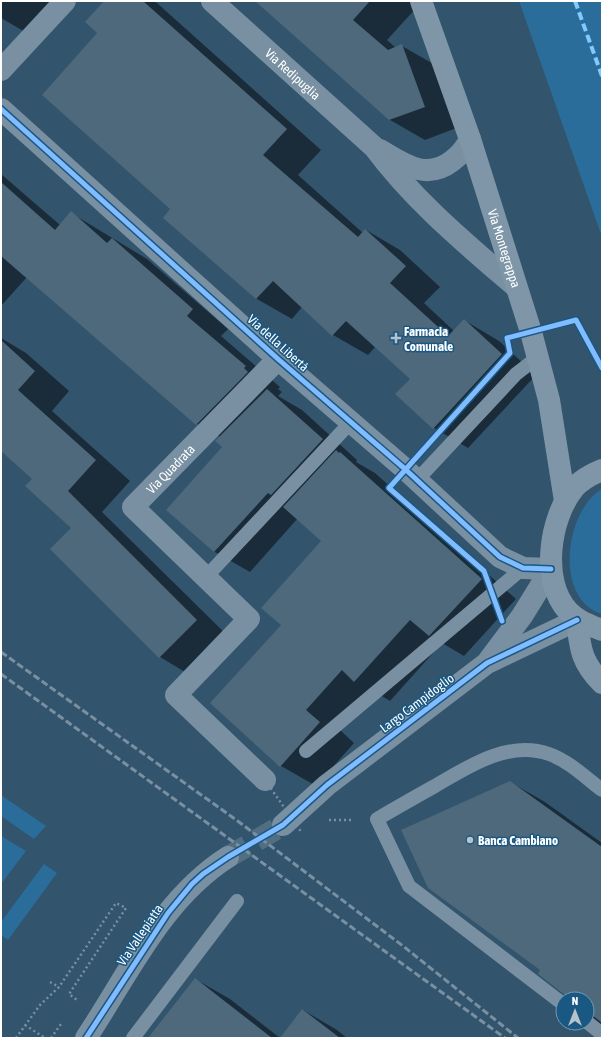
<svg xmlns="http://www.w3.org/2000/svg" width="603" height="1039" font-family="'Asap Condensed',sans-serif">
	<rect width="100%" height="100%" fill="#32546c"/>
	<path fill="#2a6d9a" d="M 519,1 L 602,1 L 602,237 Z
		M 602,489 L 602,614 C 553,599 565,510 602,489 Z
		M 1,795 L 46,826 L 34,839 L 1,816 Z
		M 1,836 L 26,851 L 1,884 Z
		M 44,864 L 57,873 L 8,940 L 1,935 L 1,922 Z"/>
	<path fill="#0007" d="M 1,1 L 74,1 L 39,40 L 1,18 Z
		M 106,1 L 153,1 L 157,3 L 321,150 L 298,175 L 363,233 L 366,230 L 400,250 L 440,287 L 424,303 L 454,331 L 464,320 L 499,341 L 536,375 L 468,448 L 434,428 L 411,379 L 376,346 L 368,355 L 333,335 L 302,307 L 292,319 L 257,299 L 165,217 L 171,209 L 99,33 Z
		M 256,1 L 416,1 L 418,6 L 387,40 L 396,48 L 402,46 L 437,66 L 459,127 L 425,140 L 390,120 Z
		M 1,174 L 60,225 L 71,213 L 147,259 L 228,329 L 221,336 L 280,387 L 278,389 L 282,392 L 278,396 L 302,410 L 357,460 L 356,462 L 375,473 L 516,599 L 464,656 L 442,643 L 390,701 L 375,692 L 340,730 L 354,743 L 316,786 L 281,766 L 282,625 L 323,540 L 298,518 L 250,572 L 215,552 L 168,510 L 224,447 L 220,437 L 197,424 L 27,277 L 1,306 Z
		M 1,338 L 26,353 L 69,391 L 52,411 L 130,481 L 102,512 L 232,640 L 195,678 L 160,657 L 51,549 L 72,528 L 33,479 L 1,450 Z
		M 510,782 L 545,802 L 602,843 L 602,1026 L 587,1017 L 587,999 L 571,999 L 542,970 Z
		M 195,979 L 230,999 L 280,1038 L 149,1038 Z
		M 303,1010 L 337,1030 L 347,1038 L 281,1038 Z"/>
	<path fill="#4e697c" d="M 104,1 L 143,1 L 287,129 L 263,155 L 358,237 L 365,229 L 406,266 L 390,283 L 448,336 L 464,319 L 502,354 L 433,429 L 395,394 L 410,379 L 346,321 L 332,336 L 273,281 L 256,299 L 163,218 L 170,209 L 42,95 L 97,33 L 85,22 Z
		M 255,1 L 370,1 L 353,20 L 388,50 L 402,44 L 425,107 L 389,120 Z
		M 1,182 L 55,230 L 71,211 L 107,243 L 112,238 L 193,309 L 187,316 L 246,366 L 244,368 L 248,372 L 196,425 L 1,256 Z
		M 1,340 L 35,371 L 18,390 L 96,460 L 68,491 L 197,620 L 159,658 L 50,549 L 71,528 L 25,486 L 32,479 L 1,451 Z
		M 267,389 L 323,439 L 271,495 L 268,493 L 214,552 L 166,510 L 222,447 L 215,441 Z
		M 336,450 L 339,453 L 340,452 L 482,579 L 429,636 L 410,620 L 354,682 L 342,670 L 306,710 L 320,722 L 280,767 L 210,703 L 281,625 L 261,608 L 321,541 L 283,507 Z
		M 510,781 L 602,847 L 602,1023 L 592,1015 L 587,1014 L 587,999 L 570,999 L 538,974 L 540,970 L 428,888 L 401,830 Z
		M 195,978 L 272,1038 L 148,1038 Z
		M 302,1009 L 340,1038 L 280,1038 Z"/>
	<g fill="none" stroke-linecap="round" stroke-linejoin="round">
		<path stroke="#516e82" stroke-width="22" stroke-dasharray="22 11" stroke-linecap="butt" d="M 228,857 L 283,825"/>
		<path stroke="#7890a2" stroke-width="2.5" stroke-dasharray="2 3" stroke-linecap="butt" d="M 329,820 L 354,820
			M 50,982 L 59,987
			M 25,1025 L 45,1038
			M 16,1038 L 40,1005 L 59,987 L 116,903 L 126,908 L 69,994 L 77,1000 L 78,998
			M 51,1038 L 61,1024"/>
		<path stroke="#7890a2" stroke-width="14" d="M 417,480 L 516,374 L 538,357
			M 206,577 L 350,423
			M 306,751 L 523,568
			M 563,1004 L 409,886 L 377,819 C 396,808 415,797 435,786 C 469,766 508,740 549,754 C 569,761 586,778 602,790
			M 587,1022 L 602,1034
			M 133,1038 L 237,901"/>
		<g stroke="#7890a2" stroke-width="22">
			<path d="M 1,70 L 65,1"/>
			<path d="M 1,109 L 278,359 L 405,469 L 500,557 L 523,568 L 551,569"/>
			<path id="s1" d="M 265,780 L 176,695 L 249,619 L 133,507 L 278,359"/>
		</g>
		<g stroke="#7890a2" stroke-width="22">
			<path id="s2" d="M 212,1 L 374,147 C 414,201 465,243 516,287"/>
			<path d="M 380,150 C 404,164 426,181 452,161 C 460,155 466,148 470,139"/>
			<path d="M 489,660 L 522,616 L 551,569"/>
			<path d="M 283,825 L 327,785 L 487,663 L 577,620"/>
			<path d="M 86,1038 C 128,975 162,899 228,857"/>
		</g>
		<g stroke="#7e96a7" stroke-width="22">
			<path id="s3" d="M 421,1 L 470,139 L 531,332 L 549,400 L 565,501"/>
			<path d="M 602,470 C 592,474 582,479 574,488 C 550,517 540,581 568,611 C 577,621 589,625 602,630"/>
			<path d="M 577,620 C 580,648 581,662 602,683"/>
		</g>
		<path stroke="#7990a2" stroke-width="3" stroke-dasharray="7 3" stroke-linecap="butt" d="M 1,652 L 235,819 L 403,946 L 518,1038
			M 1,674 L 505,1038"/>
		<path stroke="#7890a2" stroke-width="2.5" stroke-dasharray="2 3" stroke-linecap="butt" d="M 265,780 L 302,833"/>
		<path stroke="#80caff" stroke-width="4" stroke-dasharray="8 4" stroke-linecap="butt" d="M 575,1 L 602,76"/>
		<g stroke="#1a5884" stroke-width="8">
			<path id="cycleway" d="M 1,109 L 278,359 L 405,469 L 500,557 L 523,568 L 551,569
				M 502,621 L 484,571 L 389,488 L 510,353 L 507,338 L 576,320 L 602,368
				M 86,1038 L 168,913 L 192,884 L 203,874 L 228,857 L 283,825 L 327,785 L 487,663 L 577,620"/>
		</g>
		<use href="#cycleway" stroke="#80bcff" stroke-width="5"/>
	</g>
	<g fill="#b7c3cc" stroke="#1a5884" stroke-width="1.5">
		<path d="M394 332h4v4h4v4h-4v4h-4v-4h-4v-4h4z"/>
		<circle cx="470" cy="840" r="4"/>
	</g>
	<g text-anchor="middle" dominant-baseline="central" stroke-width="3" stroke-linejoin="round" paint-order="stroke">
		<g font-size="13" fill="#fff" stroke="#1a5884">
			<text stroke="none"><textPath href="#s2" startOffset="109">Via Redipuglia</textPath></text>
			<text stroke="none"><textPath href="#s3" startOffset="261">Via Montegrappa</textPath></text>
			<text transform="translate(278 343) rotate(42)">Via della Libertà</text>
			<text stroke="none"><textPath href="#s1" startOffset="443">Via Quadrata</textPath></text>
			<text transform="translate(417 703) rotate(-37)">Largo Campidoglio</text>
			<text transform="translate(140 935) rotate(-56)">Via Vallepiatta</text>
		</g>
		<g font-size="13" font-weight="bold" fill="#fff" stroke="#1a5884" text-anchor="start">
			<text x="404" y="331">Farmacia<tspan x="404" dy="15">Comunale</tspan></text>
			<text x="478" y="840">Banca Cambiano</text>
		</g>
	</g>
	<rect width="603" height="1039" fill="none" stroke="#ffffff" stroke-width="4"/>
	<g transform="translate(575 1011)"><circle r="19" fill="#1a5884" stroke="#769bb5"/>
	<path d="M0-3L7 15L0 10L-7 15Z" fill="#b7c3cc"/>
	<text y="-6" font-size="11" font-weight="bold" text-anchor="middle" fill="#ffffff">N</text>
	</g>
</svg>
